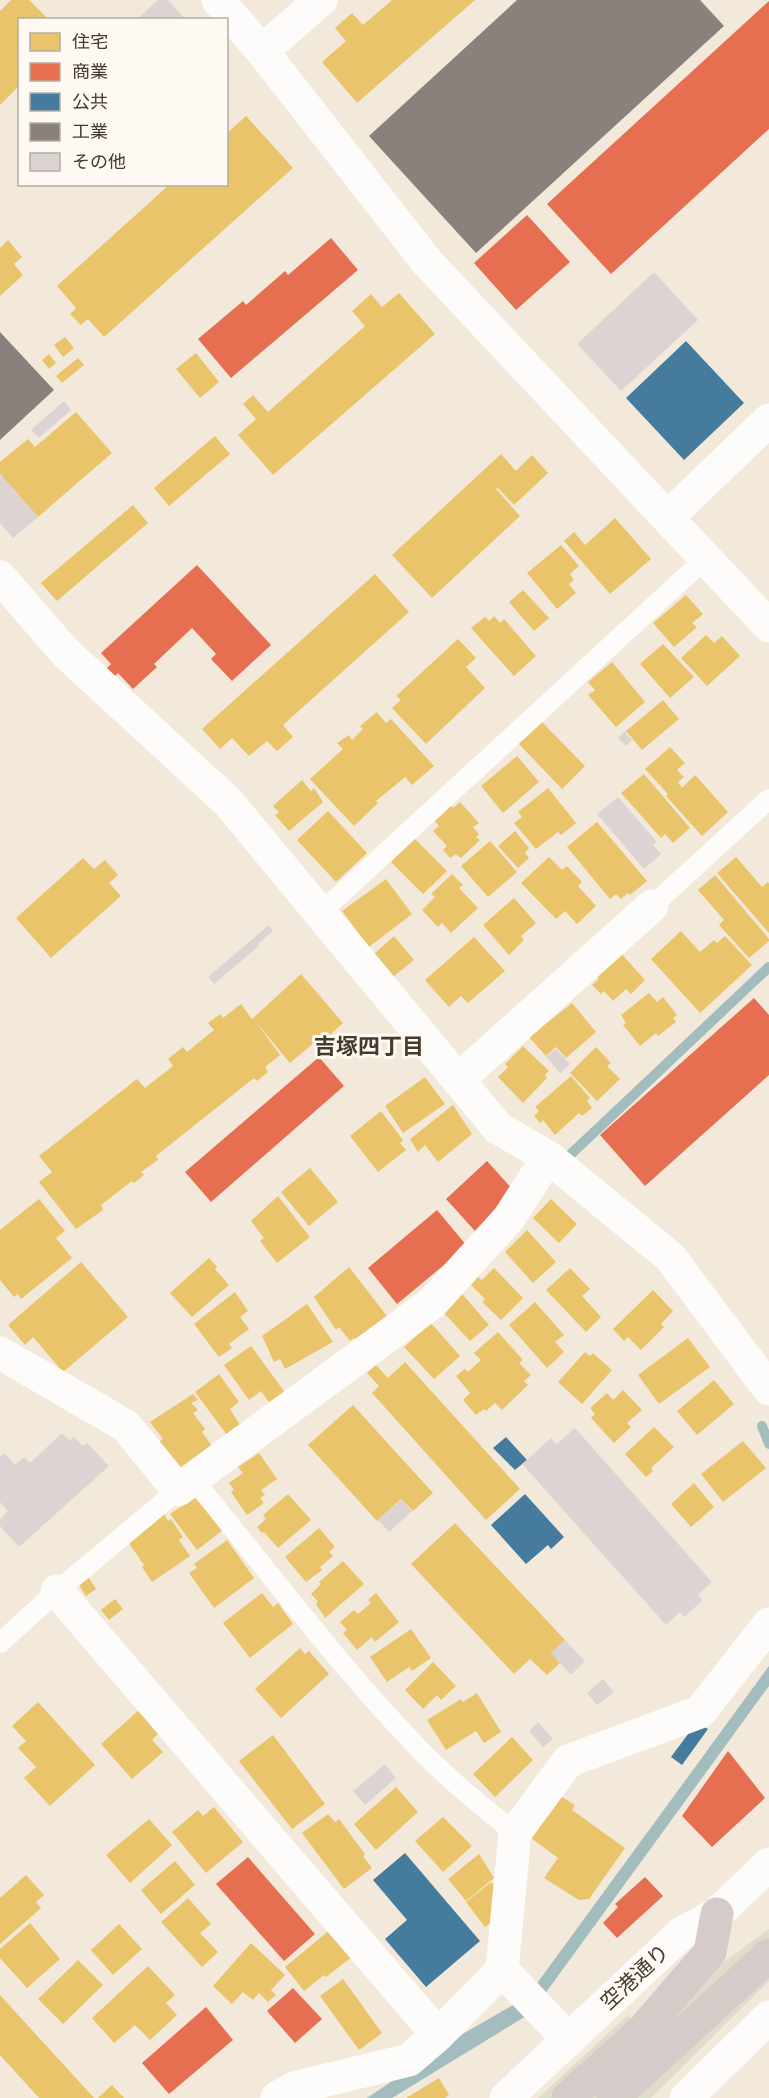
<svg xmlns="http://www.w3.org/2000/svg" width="769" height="2098" font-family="'DejaVu Sans','Noto Sans JP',sans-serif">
	<rect width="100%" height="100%" fill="#f3e9db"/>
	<path fill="#dedcca" d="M 769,1929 L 769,1981 L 651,2098 L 538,2098 L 628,2015 L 649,2038 L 718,1966 Z"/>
	<path fill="#a3bcbe" d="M 769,1666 L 769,1686 L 531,2013 L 392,2098 L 367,2098 L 461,2035 L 520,2001 L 535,1986 Z"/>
	<path fill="#e9c46a" d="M 11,0 L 29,0 L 49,20 L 20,20 L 20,85 L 0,105 L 0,11 Z
		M 392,0 L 475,0 L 357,103 L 322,62 L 346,41 L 335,28 L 352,13 L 363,25 Z
		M 246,116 L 293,168 L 104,337 L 88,319 L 81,325 L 70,314 L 76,308 L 57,286 L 170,184 L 226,184 L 226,134 Z
		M 8,240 L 22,257 L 14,264 L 23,275 L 0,296 L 0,248 Z
		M 399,293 L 435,334 L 273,475 L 238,435 L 256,419 L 243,404 L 253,395 L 268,412 L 365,326 L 352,311 L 371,294 L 382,307 Z
		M 65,337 L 74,348 L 63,357 L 54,345 Z
		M 196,353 L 219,382 L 200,398 L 176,369 Z
		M 49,354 L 56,363 L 49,369 L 42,360 Z
		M 78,358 L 84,365 L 62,383 L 56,376 Z
		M 76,412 L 112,453 L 38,517 L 0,474 L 0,462 L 28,439 L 35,447 Z
		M 215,436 L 230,454 L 169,506 L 154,488 Z
		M 501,454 L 516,471 L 532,455 L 548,473 L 514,505 L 498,488 L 496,489 L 520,516 L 432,598 L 392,555 Z
		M 133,505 L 148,523 L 57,601 L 41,583 Z
		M 615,518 L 651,559 L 610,594 L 564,541 L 574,532 L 585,545 Z
		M 561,545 L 579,566 L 570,574 L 574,580 L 569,584 L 576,593 L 557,609 L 527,573 Z
		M 375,574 L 409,612 L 283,725 L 293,737 L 277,751 L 267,741 L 249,756 L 232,738 L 220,749 L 202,729 Z
		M 523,590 L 549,618 L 534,631 L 509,602 Z
		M 686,595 L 703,614 L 692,623 L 697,627 L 674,647 L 653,623 Z
		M 494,616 L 500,623 L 504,619 L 536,656 L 514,676 L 471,628 L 485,617 L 489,621 Z
		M 706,635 L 714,643 L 722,636 L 740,656 L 707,686 L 681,658 Z
		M 458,639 L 476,658 L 466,667 L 485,688 L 426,744 L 392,708 L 401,700 L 396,696 Z
		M 663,644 L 694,677 L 670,698 L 640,664 Z
		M 612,662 L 645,702 L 616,727 L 588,695 L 595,690 L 588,682 Z
		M 663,700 L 679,719 L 642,750 L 626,731 Z
		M 377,712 L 386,723 L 391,719 L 434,766 L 412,785 L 405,777 L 376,801 L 378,803 L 354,826 L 310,779 L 343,749 L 337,743 L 349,735 L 352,740 L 363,729 L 360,726 Z
		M 540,720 L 585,766 L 562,789 L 517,742 Z
		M 670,747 L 685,763 L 677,770 L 684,777 L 678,782 L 682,788 L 695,775 L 728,812 L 702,836 L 666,796 L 668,794 L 645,769 Z
		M 517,756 L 539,782 L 503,813 L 481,786 Z
		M 644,774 L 690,828 L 673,843 L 665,834 L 661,838 L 621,793 Z
		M 302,780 L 311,791 L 314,788 L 323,802 L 289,831 L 275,815 L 279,812 L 273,806 Z
		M 548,788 L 576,823 L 561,835 L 558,832 L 536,849 L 514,823 L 522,817 L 518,812 Z
		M 460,802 L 479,823 L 473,827 L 479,834 L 476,837 L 480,840 L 461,858 L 456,854 L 450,858 L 443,850 L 447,846 L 433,831 L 439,826 L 434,820 L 450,805 L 453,808 Z
		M 328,811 L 367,853 L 336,882 L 297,840 Z
		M 597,822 L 647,881 L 630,895 L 628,893 L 621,899 L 616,894 L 610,899 L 567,847 Z
		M 515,831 L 529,848 L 525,853 L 529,858 L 518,868 L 498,846 Z
		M 414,838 L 447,871 L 423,894 L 391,862 Z
		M 490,841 L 517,872 L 488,897 L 461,866 Z
		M 549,857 L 562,870 L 567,866 L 582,882 L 578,886 L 596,906 L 577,924 L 565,911 L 556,919 L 521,883 Z
		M 736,857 L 762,887 L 768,882 L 769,884 L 769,933 L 717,873 Z
		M 83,858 L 94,869 L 105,860 L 118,875 L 109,883 L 121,896 L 51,958 L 16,918 Z
		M 452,874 L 463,885 L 459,888 L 478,908 L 451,933 L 442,923 L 438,927 L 422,910 L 435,897 L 431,894 Z
		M 715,875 L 769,939 L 769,941 L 749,958 L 719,925 L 724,920 L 698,890 Z
		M 386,879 L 412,914 L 369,947 L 342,911 Z
		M 514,898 L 536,923 L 521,936 L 524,940 L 509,955 L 483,925 Z
		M 681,931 L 700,952 L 714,940 L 717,943 L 725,936 L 752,965 L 700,1013 L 651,959 Z
		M 394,936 L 414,960 L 393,977 L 374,954 Z
		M 474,937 L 505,971 L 468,1003 L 461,996 L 449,1007 L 425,980 Z
		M 618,950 L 645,980 L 631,994 L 626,989 L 613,1001 L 604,991 L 601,994 L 592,985 L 599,979 L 593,974 Z
		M 301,974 L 343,1023 L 319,1045 L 316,1041 L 290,1063 L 255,1021 L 280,1055 L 265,1067 L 268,1072 L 257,1081 L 254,1078 L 156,1156 L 158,1160 L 141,1172 L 144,1175 L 134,1183 L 132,1181 L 101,1205 L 103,1210 L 76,1229 L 39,1182 L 52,1172 L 39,1156 L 137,1079 L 145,1088 L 173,1066 L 168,1059 L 183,1047 L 187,1052 L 214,1030 L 208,1023 L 220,1014 L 223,1018 L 241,1004 L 252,1019 Z
		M 649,993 L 657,1002 L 663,997 L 677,1015 L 673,1018 L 676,1022 L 658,1036 L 656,1033 L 640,1046 L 623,1025 L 626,1023 L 621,1015 Z
		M 572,1003 L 596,1032 L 566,1058 L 556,1047 L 546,1056 L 529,1037 Z
		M 523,1046 L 549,1071 L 545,1075 L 547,1078 L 523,1103 L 498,1077 L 508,1067 L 505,1064 Z
		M 596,1047 L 611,1063 L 607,1066 L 620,1079 L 597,1101 L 570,1073 Z
		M 571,1076 L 590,1098 L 587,1101 L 592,1108 L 582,1116 L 579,1113 L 555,1135 L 543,1120 L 540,1123 L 534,1116 L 539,1111 L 535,1107 Z
		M 425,1077 L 445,1104 L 403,1133 L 385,1106 Z
		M 453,1105 L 472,1134 L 438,1162 L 425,1145 L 418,1152 L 410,1139 Z
		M 381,1111 L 403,1140 L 400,1143 L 406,1150 L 378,1172 L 350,1136 Z
		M 310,1168 L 338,1202 L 309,1226 L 281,1192 Z
		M 278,1196 L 310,1237 L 277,1263 L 260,1241 L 264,1238 L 251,1221 Z
		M 39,1199 L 65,1231 L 56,1238 L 72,1258 L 21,1299 L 18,1294 L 14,1297 L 0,1280 L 0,1230 Z
		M 551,1199 L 577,1224 L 559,1243 L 533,1218 Z
		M 527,1230 L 556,1262 L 533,1283 L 505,1252 Z
		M 209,1258 L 217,1267 L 215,1269 L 229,1285 L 192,1317 L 170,1293 Z
		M 81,1262 L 128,1317 L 63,1372 L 33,1337 L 25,1345 L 8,1325 Z
		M 349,1267 L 390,1320 L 358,1343 L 354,1338 L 350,1341 L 339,1327 L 336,1330 L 314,1297 Z
		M 494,1268 L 523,1298 L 501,1320 L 482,1302 L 485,1299 L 471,1285 L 478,1277 L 482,1280 Z
		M 570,1268 L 590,1289 L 582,1296 L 601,1317 L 586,1332 L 546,1290 Z
		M 457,1288 L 489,1325 L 470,1341 L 444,1313 L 454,1304 L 448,1297 Z
		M 653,1290 L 673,1311 L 661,1324 L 664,1327 L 641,1350 L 628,1337 L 624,1341 L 613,1329 Z
		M 235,1292 L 248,1311 L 240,1317 L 249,1329 L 229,1344 L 232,1348 L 219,1357 L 194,1324 Z
		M 535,1302 L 564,1335 L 555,1342 L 564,1352 L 547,1368 L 509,1325 Z
		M 307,1304 L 333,1342 L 285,1369 L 280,1359 L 274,1362 L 262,1336 Z
		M 431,1323 L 460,1356 L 434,1379 L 404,1347 Z
		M 498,1332 L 523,1360 L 519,1363 L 531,1375 L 524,1381 L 528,1385 L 502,1410 L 495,1403 L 486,1411 L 484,1409 L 476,1415 L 463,1400 L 470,1393 L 456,1376 L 465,1369 L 468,1372 L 481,1360 L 474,1353 Z
		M 688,1338 L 710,1367 L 659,1404 L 638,1375 Z
		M 251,1346 L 286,1394 L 271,1405 L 261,1391 L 249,1400 L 224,1365 Z
		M 585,1352 L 590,1356 L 593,1353 L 612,1370 L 582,1404 L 558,1382 Z
		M 405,1362 L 520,1489 L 486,1520 L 372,1393 L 379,1386 L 367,1373 L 376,1365 L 388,1378 Z
		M 219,1374 L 239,1402 L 230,1409 L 240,1425 L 227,1435 L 195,1392 Z
		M 714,1380 L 734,1404 L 697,1435 L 677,1411 Z
		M 623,1390 L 642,1410 L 627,1423 L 631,1427 L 614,1443 L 591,1418 L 595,1414 L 590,1408 L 607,1393 L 613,1400 Z
		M 193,1394 L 198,1400 L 191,1403 L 198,1410 L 193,1413 L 205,1429 L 202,1432 L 214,1449 L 182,1470 L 157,1443 L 163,1439 L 150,1422 Z
		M 353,1405 L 433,1493 L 413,1511 L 401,1499 L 377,1521 L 308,1445 Z
		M 654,1427 L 674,1447 L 651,1468 L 653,1471 L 646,1477 L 625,1454 Z
		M 743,1441 L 766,1468 L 723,1502 L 701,1474 Z
		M 259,1453 L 277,1479 L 261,1490 L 265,1495 L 260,1498 L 264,1503 L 247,1515 L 231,1492 L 234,1490 L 229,1483 L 243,1473 L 238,1467 Z
		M 694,1483 L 714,1507 L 691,1527 L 671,1504 Z
		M 288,1494 L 311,1520 L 278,1548 L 264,1532 L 262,1533 L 257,1527 L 266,1519 L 263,1515 Z
		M 197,1495 L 223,1530 L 197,1550 L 170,1514 Z
		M 164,1514 L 168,1521 L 171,1519 L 183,1537 L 179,1540 L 190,1556 L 152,1582 L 142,1567 L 144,1565 L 126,1539 Z
		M 455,1523 L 565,1640 L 551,1653 L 560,1663 L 547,1675 L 530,1659 L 514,1674 L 411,1564 Z
		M 319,1528 L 335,1547 L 329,1552 L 333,1556 L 320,1567 L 322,1570 L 306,1582 L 285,1557 Z
		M 227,1540 L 254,1578 L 214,1608 L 189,1573 L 197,1568 L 194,1564 Z
		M 343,1561 L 364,1584 L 325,1618 L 316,1604 L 318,1602 L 311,1594 L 321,1584 L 319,1582 Z
		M 89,1578 L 96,1589 L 86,1596 L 79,1585 Z
		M 262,1593 L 273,1607 L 278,1603 L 293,1624 L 250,1658 L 223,1623 Z
		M 376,1593 L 399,1622 L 375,1642 L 372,1637 L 357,1650 L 343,1633 L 347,1630 L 340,1622 L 354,1610 L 358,1614 L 371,1603 L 368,1600 Z
		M 115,1599 L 123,1609 L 109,1620 L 101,1610 Z
		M 411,1629 L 431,1658 L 412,1671 L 409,1667 L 387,1682 L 370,1657 Z
		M 300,1648 L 305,1654 L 309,1651 L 329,1674 L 281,1718 L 255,1689 Z
		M 433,1662 L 456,1686 L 441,1700 L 437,1695 L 423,1709 L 405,1690 Z
		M 477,1693 L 501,1732 L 484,1743 L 476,1731 L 446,1750 L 427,1720 L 461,1699 L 463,1702 Z
		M 38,1702 L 95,1765 L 50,1806 L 24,1778 L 36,1767 L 18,1748 L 26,1741 L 12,1726 Z
		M 139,1710 L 159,1733 L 152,1740 L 163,1752 L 132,1779 L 101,1744 Z
		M 273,1735 L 325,1804 L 292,1829 L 239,1761 Z
		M 512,1737 L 533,1760 L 495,1797 L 473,1774 Z
		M 396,1787 L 418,1812 L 376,1850 L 354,1824 Z
		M 555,1793 L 575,1805 L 572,1810 L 625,1848 L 589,1899 L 579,1900 L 544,1878 L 558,1858 L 527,1835 Z
		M 214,1807 L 243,1842 L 206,1873 L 172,1832 L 198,1810 L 203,1816 Z
		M 328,1814 L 335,1822 L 339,1819 L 365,1854 L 363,1856 L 372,1868 L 344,1889 L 302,1833 Z
		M 443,1817 L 472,1846 L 443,1872 L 415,1841 Z
		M 149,1819 L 172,1845 L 130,1883 L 106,1855 Z
		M 479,1854 L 494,1878 L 466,1901 L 448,1879 Z
		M 175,1861 L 195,1885 L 161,1914 L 141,1890 Z
		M 26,1875 L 44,1895 L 36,1902 L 41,1908 L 0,1944 L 0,1898 Z
		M 491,1882 L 495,1886 L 490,1923 L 485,1927 L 466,1902 Z
		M 188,1898 L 211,1924 L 200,1933 L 218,1952 L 202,1967 L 161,1922 Z
		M 30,1923 L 60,1959 L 27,1988 L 0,1958 L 0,1949 Z
		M 119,1924 L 142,1949 L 113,1975 L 91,1950 Z
		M 331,1929 L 353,1956 L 326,1977 L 324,1975 L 304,1991 L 285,1967 Z
		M 251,1943 L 285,1975 L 271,1990 L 276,1995 L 268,2002 L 259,1993 L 253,2000 L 243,1992 L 232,2004 L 213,1986 Z
		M 78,1960 L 103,1985 L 63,2024 L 38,1999 Z
		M 148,1966 L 175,1995 L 166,2003 L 177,2015 L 150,2040 L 135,2025 L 114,2043 L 92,2018 Z
		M 343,1979 L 382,2033 L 359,2050 L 320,1996 Z
		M 0,1995 L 94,2098 L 39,2098 L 0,2055 Z
		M 439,2078 L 449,2095 L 445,2098 L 406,2098 Z
		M 112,2085 L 124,2098 L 98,2098 Z"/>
	<path fill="#e76f51" d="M 769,1 L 769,129 L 611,274 L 547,204 Z
		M 527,215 L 570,262 L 516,310 L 474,263 Z
		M 331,238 L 358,270 L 231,378 L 198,339 L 243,301 L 246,305 L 285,271 L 288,275 Z
		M 197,565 L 271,645 L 232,681 L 211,659 L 216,654 L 192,628 L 154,664 L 157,667 L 133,689 L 118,673 L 114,677 L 106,669 L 111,664 L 101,653 Z
		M 754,998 L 769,1015 L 769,1075 L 645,1186 L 600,1135 Z
		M 319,1057 L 344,1086 L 211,1202 L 185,1172 Z
		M 487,1161 L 516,1193 L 475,1231 L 446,1199 Z
		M 437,1210 L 467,1246 L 397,1304 L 368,1268 Z
		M 728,1751 L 765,1798 L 712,1847 L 682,1816 Z
		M 248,1857 L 315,1934 L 284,1961 L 216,1884 Z
		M 645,1877 L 663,1896 L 617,1938 L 603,1923 L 618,1907 L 615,1904 Z
		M 293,1988 L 322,2019 L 295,2043 L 267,2011 Z
		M 206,2007 L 233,2040 L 169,2094 L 142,2063 Z"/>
	<path fill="#457b9d" d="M 686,341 L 744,403 L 684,460 L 626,398 Z
		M 506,1437 L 527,1460 L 515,1470 L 493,1448 Z
		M 525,1494 L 564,1537 L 551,1549 L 548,1545 L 526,1564 L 491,1525 Z
		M 697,1722 L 708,1729 L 682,1765 L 671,1757 Z
		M 405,1853 L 480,1941 L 426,1987 L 385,1939 L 407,1920 L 373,1880 Z"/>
	<path fill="#8a817c" d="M 517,0 L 700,0 L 724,26 L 476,253 L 369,136 Z
		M 0,332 L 54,390 L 0,440 Z"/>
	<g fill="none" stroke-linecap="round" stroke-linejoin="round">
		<path stroke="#a3bcbe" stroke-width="10" d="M 571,1154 L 769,967
			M 762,1426 L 769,1444"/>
	</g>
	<path fill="#dbd4d3" d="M 158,0 L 168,0 L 186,20 L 136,20 Z
		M 654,272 L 698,320 L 621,391 L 577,344 Z
		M 64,401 L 71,410 L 39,438 L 31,430 Z
		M 2,476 L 38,517 L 13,538 L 0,523 L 0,477 Z
		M 624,731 L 632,740 L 626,746 L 618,738 Z
		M 618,797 L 657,842 L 653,845 L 661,854 L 644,869 L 597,814 Z
		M 269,925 L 273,931 L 258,944 L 260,945 L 214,984 L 208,977 Z
		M 556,1049 L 570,1064 L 560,1073 L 546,1057 Z
		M 575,1428 L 712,1582 L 698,1595 L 703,1600 L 684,1617 L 680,1612 L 666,1625 L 522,1464 L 551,1438 L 557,1444 Z
		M 62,1433 L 70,1441 L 74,1437 L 83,1446 L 87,1443 L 109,1466 L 19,1547 L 0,1526 L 0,1519 L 8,1511 L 0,1502 L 0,1456 L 4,1453 L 15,1465 L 24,1457 L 30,1463 Z
		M 401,1500 L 412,1511 L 389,1532 L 378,1520 Z
		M 565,1640 L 585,1661 L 571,1675 L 551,1653 Z
		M 603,1679 L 614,1692 L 597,1705 L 587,1693 Z
		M 538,1722 L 553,1739 L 543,1747 L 529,1731 Z
		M 385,1764 L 396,1778 L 365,1805 L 353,1791 Z"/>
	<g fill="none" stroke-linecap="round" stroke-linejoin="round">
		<path stroke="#fdfcfa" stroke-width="20" d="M 652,906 L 769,799
			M 320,913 L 706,558
			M 193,1479 C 269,1572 341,1669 425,1755 C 453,1783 484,1808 515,1833
			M 0,1643 L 57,1591 L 178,1490"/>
		<path stroke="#fdfcfa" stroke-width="33" d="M 218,0 L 262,51 L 427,262 L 769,626
			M 262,51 L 321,0
			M 668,517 L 769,420
			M 0,577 L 66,653 L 228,802 L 498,1128 L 548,1157 L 670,1257 L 769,1389
			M 459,1079 L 652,906
			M 0,1353 L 126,1426 L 178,1490 L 432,1303 L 509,1218 L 548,1157
			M 57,1591 L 438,2035
			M 502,1970 L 569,2040
			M 277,2098 L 294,2088 L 409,2060 L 438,2035 L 502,1970 L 515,1833 L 568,1761 L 700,1712 L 769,1624"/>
		<path stroke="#fdfcfa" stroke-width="33" d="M 506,2098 L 682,1933 L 717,1914 L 769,1864
			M 686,2098 L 769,2017"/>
		<path stroke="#d5ccc9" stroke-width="33" d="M 568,2098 L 643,2030 L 710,1952 L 717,1914
			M 613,2098 L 769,1955"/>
	</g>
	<g text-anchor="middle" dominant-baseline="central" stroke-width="6" stroke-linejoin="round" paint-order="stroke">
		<g font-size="21" fill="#443a2e" stroke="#fef9f3">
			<text transform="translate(635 1977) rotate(-43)">空港通り</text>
		</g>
		<g font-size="22" font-weight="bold" fill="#443a2e" stroke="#fef9f3">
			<text x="369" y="1046">吉塚四丁目</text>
		</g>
	</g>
	<rect x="18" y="18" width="210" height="168" fill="#fef9f3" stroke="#b4ada4" stroke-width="1.5"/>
	<rect x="30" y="33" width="30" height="18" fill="#e9c46a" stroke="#b4ada4" stroke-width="1.5"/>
	<text x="72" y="48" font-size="18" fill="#443a2e">住宅</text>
	<rect x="30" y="63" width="30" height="18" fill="#e76f51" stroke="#b4ada4" stroke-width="1.5"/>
	<text x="72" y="78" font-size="18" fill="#443a2e">商業</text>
	<rect x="30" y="93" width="30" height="18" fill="#457b9d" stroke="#b4ada4" stroke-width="1.5"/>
	<text x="72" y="108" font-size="18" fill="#443a2e">公共</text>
	<rect x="30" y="123" width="30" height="18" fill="#8a817c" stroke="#b4ada4" stroke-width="1.5"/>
	<text x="72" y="138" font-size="18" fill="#443a2e">工業</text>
	<rect x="30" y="153" width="30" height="18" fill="#dbd4d3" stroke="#b4ada4" stroke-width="1.5"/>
	<text x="72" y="168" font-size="18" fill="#443a2e">その他</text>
</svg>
